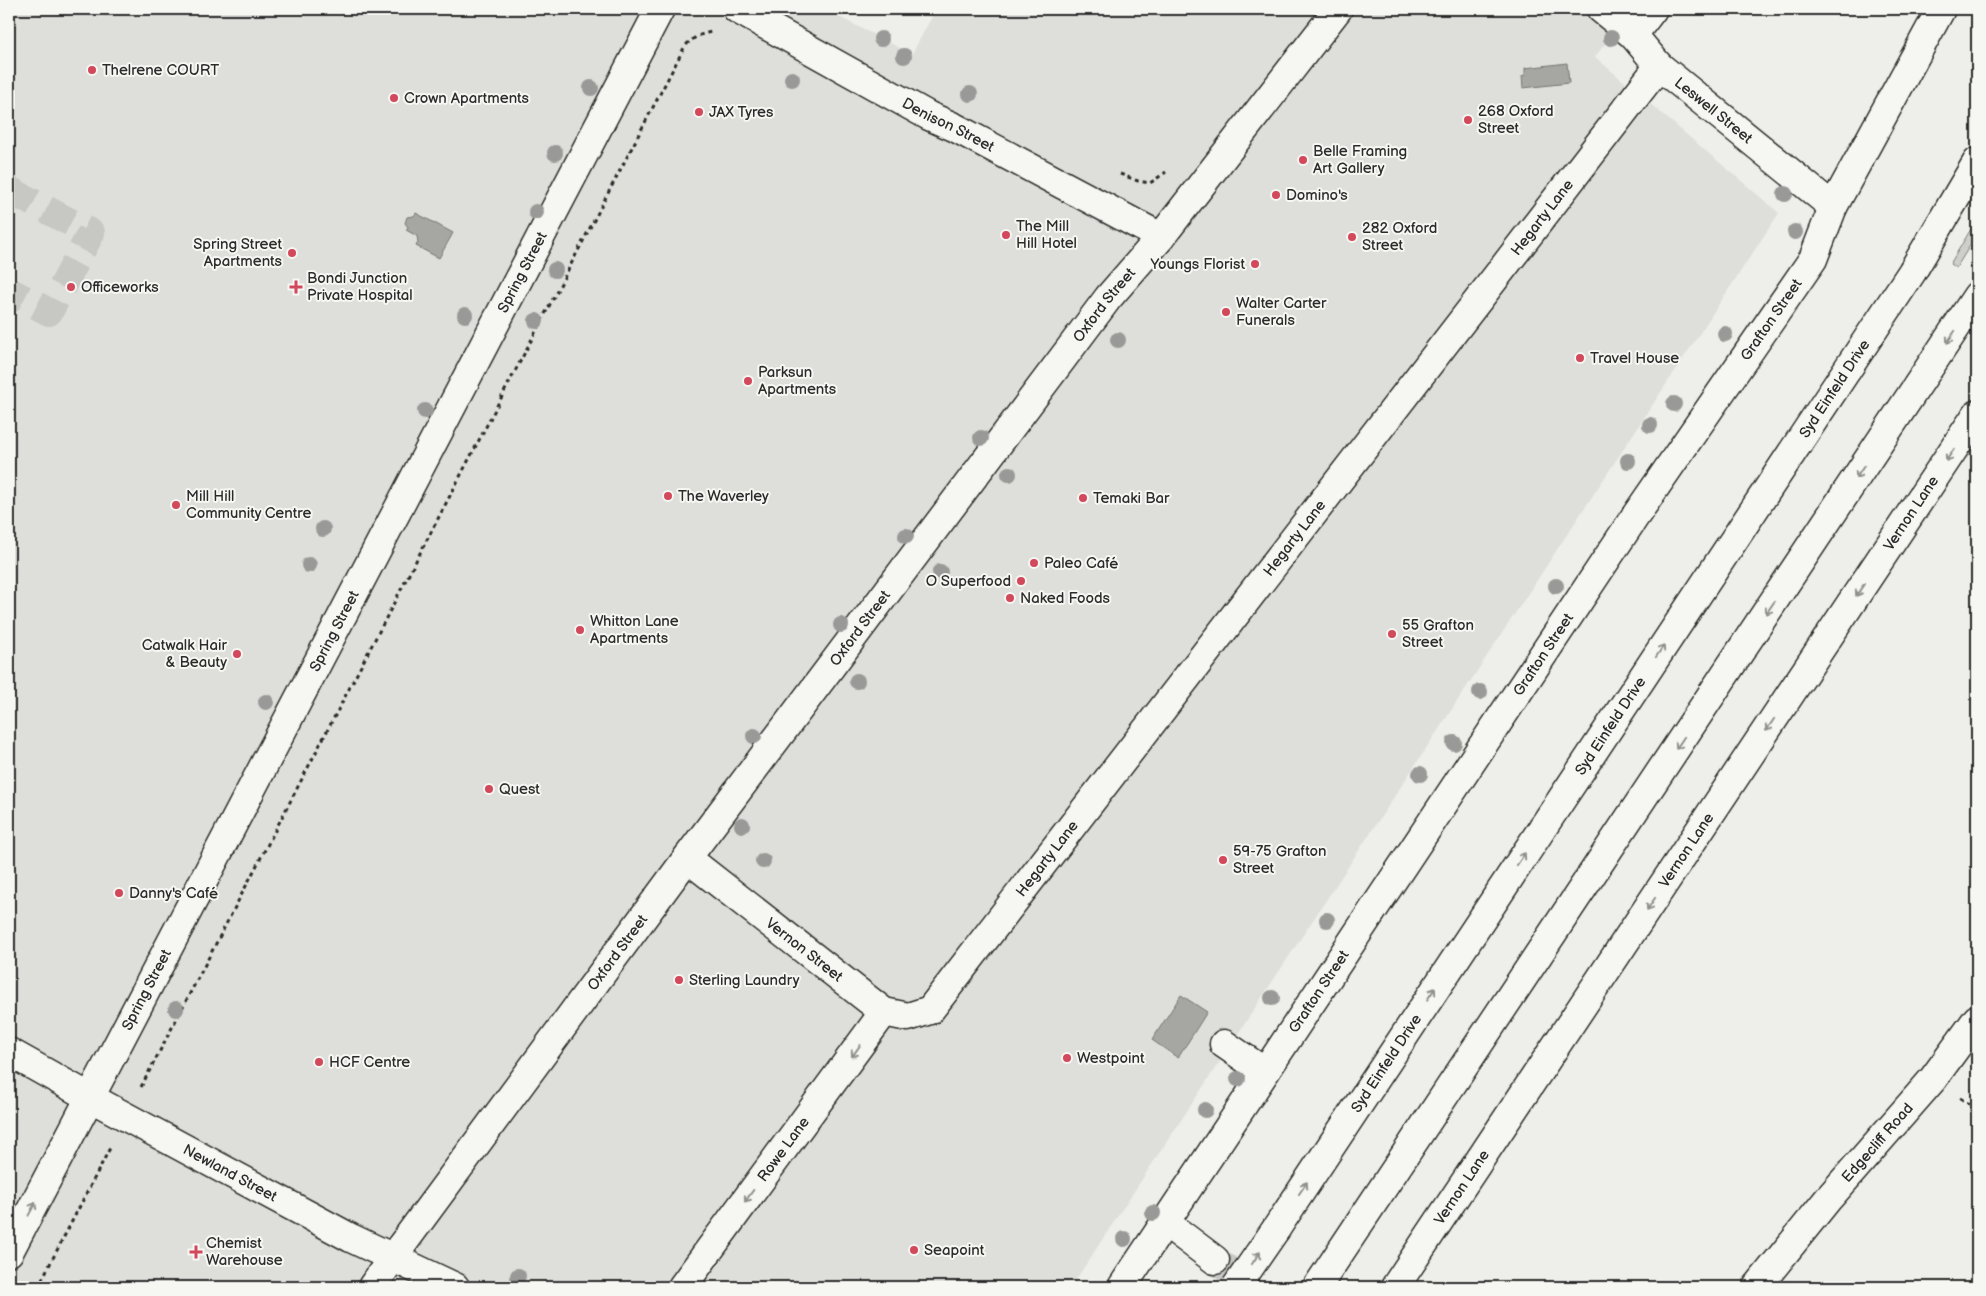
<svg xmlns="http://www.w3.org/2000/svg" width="1986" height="1296" font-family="'Balsamiq Sans',sans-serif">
	<rect width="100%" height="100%" fill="#eeeeea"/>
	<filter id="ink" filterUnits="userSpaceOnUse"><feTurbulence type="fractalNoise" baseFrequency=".02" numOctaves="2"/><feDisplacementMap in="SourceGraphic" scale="10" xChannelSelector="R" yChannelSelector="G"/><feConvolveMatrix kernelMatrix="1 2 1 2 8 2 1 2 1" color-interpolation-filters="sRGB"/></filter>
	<g filter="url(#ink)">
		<path fill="#dededb" d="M 9,9 L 823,9 L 912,54 L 936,9 L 1631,9 L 1595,57 L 1779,213 L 1071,1287 L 9,1287 Z"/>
		<path fill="#cececa" stroke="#7c7c7a" d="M 1977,219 L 1977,234 L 1956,268 L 1950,264 Z"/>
		<path fill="#a6a6a3" stroke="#757573" d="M 1567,63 L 1569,83 L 1523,88 L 1522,76 L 1525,75 L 1525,68 Z
			M 416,213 L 453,233 L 439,258 L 416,246 L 418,242 L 417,236 L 406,230 L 408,227 L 405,223 L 407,217 L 414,216 Z
			M 1181,995 L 1207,1012 L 1178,1058 L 1152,1040 Z"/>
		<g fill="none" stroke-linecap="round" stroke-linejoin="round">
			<path stroke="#c7c7c4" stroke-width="28" stroke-dasharray="28 14" stroke-linecap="butt" d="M 9,190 L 91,233 L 49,312 L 9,291
				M 1215,1260 L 1253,1287"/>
			<g stroke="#2b2b2b" stroke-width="31">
				<g id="minor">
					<path id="s1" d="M 737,9 L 929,116 L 954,127 L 1161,237"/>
					<path id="s2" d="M 1601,9 L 1633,35 L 1659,66 L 1833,207"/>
					<path d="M 1633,35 L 1653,9"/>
					<path id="s3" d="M 687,858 L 884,1012 L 908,1017 L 930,1010 L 1659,66"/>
					<path d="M 1224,1044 L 1265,1072"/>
					<path id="s4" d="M 9,1052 L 91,1098 L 351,1238 L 455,1287"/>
					<path d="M 1166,1223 L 1215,1260"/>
					<path id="s5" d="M 9,1252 L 660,9"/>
					<path id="s6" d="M 372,1287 L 393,1257 L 687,858 L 1108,298 L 1161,237 L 1338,9"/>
					<path id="s7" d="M 682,1287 L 884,1012"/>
					<path id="s8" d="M 1122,1287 L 1634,518 L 1813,259 L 1833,207 L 1941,9"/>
					<path id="s9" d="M 1395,1287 L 1977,414"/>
					<path id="s10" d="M 1757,1287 L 1828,1199 L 1933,1079 L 1977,1019"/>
				</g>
			</g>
			<g stroke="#2b2b2b" stroke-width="31">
				<g id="major">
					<path id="s11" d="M 1276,1229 L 1912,272 L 1977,162"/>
					<path d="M 1317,1287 L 1977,296"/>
				</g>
			</g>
			<path stroke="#2b2b2b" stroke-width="3" stroke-dasharray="4 4" stroke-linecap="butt" d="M 1120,174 L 1138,181 L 1150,183 L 1166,172
				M 141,1087 L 685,46 C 694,37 700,34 712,32
				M 1960,1098 L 1977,1109
				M 38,1287 L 111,1146"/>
			<use href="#minor" stroke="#f6f6f2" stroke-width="28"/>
			<use href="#major" stroke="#f6f6f2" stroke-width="28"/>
			<g stroke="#2b2b2b" stroke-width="31" stroke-linecap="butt">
				<path id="major-bridge" d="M 1236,1287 L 1276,1229"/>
			</g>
			<use href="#major-bridge" stroke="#f6f6f2" stroke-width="28"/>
		</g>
		<g fill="#999997">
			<circle cx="1611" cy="38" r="8"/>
			<circle cx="881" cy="39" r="8"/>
			<circle cx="904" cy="56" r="8"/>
			<circle cx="792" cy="79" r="8"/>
			<circle cx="591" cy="88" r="8"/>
			<circle cx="970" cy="94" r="8"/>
			<circle cx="555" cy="153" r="8"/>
			<circle cx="1785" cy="194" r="8"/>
			<circle cx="536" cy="212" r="8"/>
			<circle cx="1795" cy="232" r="8"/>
			<circle cx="555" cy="270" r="8"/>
			<circle cx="465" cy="315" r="8"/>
			<circle cx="536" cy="321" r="8"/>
			<circle cx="1725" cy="334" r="8"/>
			<circle cx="1118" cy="340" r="8"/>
			<circle cx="1674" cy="404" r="8"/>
			<circle cx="425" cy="411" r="8"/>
			<circle cx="1650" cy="425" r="8"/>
			<circle cx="981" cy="438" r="8"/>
			<circle cx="1628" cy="461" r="8"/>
			<circle cx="1009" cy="474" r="8"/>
			<circle cx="323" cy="529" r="8"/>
			<circle cx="906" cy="536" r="8"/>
			<circle cx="309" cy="565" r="8"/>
			<circle cx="940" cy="572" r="8"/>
			<circle cx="1556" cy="586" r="8"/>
			<circle cx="841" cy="625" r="8"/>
			<circle cx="857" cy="681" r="8"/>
			<circle cx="1480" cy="692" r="8"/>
			<circle cx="266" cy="702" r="8"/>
			<circle cx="754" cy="736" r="8"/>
			<circle cx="1454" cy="743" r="8"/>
			<circle cx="1420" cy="774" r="8"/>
			<circle cx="742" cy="825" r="8"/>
			<circle cx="763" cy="861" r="8"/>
			<circle cx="1327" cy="920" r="8"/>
			<circle cx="1272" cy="998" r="8"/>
			<circle cx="176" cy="1009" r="8"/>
			<circle cx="1238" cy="1079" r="8"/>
			<circle cx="1205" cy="1110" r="8"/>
			<circle cx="1153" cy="1213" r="8"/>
			<circle cx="1124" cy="1239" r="8"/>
			<circle cx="518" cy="1276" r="8"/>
		</g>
		<defs><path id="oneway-shaft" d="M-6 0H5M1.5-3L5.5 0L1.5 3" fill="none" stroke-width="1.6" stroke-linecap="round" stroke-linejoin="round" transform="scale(1.25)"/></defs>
		<g stroke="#90908e">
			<use href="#oneway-shaft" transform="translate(1951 337) rotate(124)"/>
			<use href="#oneway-shaft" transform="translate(1950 455) rotate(124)"/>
			<use href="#oneway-shaft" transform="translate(1860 472) rotate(124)"/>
			<use href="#oneway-shaft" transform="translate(1860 590) rotate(124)"/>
			<use href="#oneway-shaft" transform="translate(1770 608) rotate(124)"/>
			<use href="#oneway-shaft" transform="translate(1660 651) rotate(-56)"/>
			<use href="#oneway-shaft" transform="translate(1770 725) rotate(124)"/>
			<use href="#oneway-shaft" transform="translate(1680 743) rotate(124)"/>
			<use href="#oneway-shaft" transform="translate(1521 859) rotate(-56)"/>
			<use href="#oneway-shaft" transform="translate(1651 904) rotate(124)"/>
			<use href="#oneway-shaft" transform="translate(1431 994) rotate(-56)"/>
			<use href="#oneway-shaft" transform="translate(856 1051) rotate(126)"/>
			<use href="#oneway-shaft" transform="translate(1303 1188) rotate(-56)"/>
			<use href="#oneway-shaft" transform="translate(749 1196) rotate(126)"/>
			<use href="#oneway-shaft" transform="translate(32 1209) rotate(-62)"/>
			<use href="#oneway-shaft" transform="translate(1256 1258) rotate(-56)"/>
		</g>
	</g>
	<g fill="#d1495b" stroke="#f6f6f2" stroke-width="2">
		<circle cx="92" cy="70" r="5"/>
		<circle cx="394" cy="98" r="5"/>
		<circle cx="699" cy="112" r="5"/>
		<circle cx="1468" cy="120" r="5"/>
		<circle cx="1303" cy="160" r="5"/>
		<circle cx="1276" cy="195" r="5"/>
		<circle cx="1006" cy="235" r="5"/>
		<circle cx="1352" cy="237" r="5"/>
		<circle cx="292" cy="253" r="5"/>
		<circle cx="1255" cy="264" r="5"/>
		<circle cx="71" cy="287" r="5"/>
		<path d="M293.5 279.5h5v5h5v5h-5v5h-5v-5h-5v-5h5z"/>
		<circle cx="1226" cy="312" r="5"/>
		<circle cx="1580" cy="358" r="5"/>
		<circle cx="748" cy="381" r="5"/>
		<circle cx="668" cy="496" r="5"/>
		<circle cx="1083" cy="498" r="5"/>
		<circle cx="176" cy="505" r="5"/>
		<circle cx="1034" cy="563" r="5"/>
		<circle cx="1021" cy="581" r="5"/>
		<circle cx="1010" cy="598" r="5"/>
		<circle cx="580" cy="630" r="5"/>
		<circle cx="1392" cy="634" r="5"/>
		<circle cx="237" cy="654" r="5"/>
		<circle cx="489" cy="789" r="5"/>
		<circle cx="1223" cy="860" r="5"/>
		<circle cx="119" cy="893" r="5"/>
		<circle cx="679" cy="980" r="5"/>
		<circle cx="1067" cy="1058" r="5"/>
		<circle cx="319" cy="1062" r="5"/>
		<circle cx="914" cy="1250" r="5"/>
		<path d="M193.5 1244.5h5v5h5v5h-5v5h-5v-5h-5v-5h5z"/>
	</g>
	<g text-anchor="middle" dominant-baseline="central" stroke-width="4" stroke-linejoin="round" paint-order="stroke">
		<g font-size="15" fill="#2b2b2b" stroke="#f6f6f2" text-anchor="start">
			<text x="102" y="70">Thelrene COURT</text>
			<text x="404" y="98">Crown Apartments</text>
			<text x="1478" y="111">268 Oxford<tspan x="1478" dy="17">Street</tspan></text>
			<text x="709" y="112">JAX Tyres</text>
			<text x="1313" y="151">Belle Framing<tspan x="1313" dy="17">Art Gallery</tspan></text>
			<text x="1286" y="195">Domino's</text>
			<text x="1016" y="226">The Mill<tspan x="1016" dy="17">Hill Hotel</tspan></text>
			<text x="1362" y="228">282 Oxford<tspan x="1362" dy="17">Street</tspan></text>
			<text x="282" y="244" text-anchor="end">Spring Street<tspan x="282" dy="17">Apartments</tspan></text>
			<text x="1245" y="264" text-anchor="end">Youngs Florist</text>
			<text x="307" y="278">Bondi Junction<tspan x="307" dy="17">Private Hospital</tspan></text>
			<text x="81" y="287">Officeworks</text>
			<text x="1236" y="303">Walter Carter<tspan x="1236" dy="17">Funerals</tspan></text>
			<text x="1590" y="358">Travel House</text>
			<text x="758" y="372">Parksun<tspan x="758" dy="17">Apartments</tspan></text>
			<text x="186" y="496">Mill Hill<tspan x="186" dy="17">Community Centre</tspan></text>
			<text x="678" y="496">The Waverley</text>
			<text x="1093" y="498">Temaki Bar</text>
			<text x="1044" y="563">Paleo Café</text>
			<text x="1011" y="581" text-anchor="end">O Superfood</text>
			<text x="1020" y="598">Naked Foods</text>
			<text x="590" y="621">Whitton Lane<tspan x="590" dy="17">Apartments</tspan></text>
			<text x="1402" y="625">55 Grafton<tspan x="1402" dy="17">Street</tspan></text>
			<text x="227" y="645" text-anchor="end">Catwalk Hair<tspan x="227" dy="17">&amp; Beauty</tspan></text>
			<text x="499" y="789">Quest</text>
			<text x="1233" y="851">59-75 Grafton<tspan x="1233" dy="17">Street</tspan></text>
			<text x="129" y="893">Danny's Café</text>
			<text x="689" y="980">Sterling Laundry</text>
			<text x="1077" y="1058">Westpoint</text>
			<text x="329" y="1062">HCF Centre</text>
			<text x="206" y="1243">Chemist<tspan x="206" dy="17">Warehouse</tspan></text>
			<text x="924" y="1250">Seapoint</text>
		</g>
		<g font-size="15" fill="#2b2b2b" stroke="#f6f6f2">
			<text stroke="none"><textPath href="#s2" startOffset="152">Leswell Street</textPath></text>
			<text stroke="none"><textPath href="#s1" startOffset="241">Denison Street</textPath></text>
			<text stroke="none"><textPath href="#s3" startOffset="1299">Hegarty Lane</textPath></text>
			<text stroke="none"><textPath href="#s5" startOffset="1106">Spring Street</textPath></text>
			<text stroke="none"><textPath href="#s6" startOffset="1225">Oxford Street</textPath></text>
			<text stroke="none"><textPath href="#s8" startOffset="1165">Grafton Street</textPath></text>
			<text stroke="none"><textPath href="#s11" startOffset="1009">Syd Einfeld Drive</textPath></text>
			<text stroke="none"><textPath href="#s9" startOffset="930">Vernon Lane</textPath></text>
			<text stroke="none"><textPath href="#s3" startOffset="894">Hegarty Lane</textPath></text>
			<text stroke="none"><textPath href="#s6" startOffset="820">Oxford Street</textPath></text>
			<text stroke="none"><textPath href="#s5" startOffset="701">Spring Street</textPath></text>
			<text stroke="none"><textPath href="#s8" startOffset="760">Grafton Street</textPath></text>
			<text stroke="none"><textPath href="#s11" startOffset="604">Syd Einfeld Drive</textPath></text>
			<text stroke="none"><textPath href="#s9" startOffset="525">Vernon Lane</textPath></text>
			<text stroke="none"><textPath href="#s3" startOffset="489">Hegarty Lane</textPath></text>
			<text stroke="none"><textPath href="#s3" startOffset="149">Vernon Street</textPath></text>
			<text stroke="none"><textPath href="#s6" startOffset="415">Oxford Street</textPath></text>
			<text stroke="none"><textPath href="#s5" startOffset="296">Spring Street</textPath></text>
			<text stroke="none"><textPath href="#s8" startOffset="355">Grafton Street</textPath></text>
			<text stroke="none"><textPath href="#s11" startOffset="199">Syd Einfeld Drive</textPath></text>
			<text stroke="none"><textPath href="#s10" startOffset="188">Edgecliff Road</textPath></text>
			<text stroke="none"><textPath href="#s7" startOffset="171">Rowe Lane</textPath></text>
			<text stroke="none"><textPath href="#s4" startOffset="252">Newland Street</textPath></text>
			<text stroke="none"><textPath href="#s9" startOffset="120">Vernon Lane</textPath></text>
		</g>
	</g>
	<rect width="1986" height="1296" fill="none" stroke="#f6f6f2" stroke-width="30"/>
	<rect x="15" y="15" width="1956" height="1266" fill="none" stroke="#2b2b2b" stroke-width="2" filter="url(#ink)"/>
</svg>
